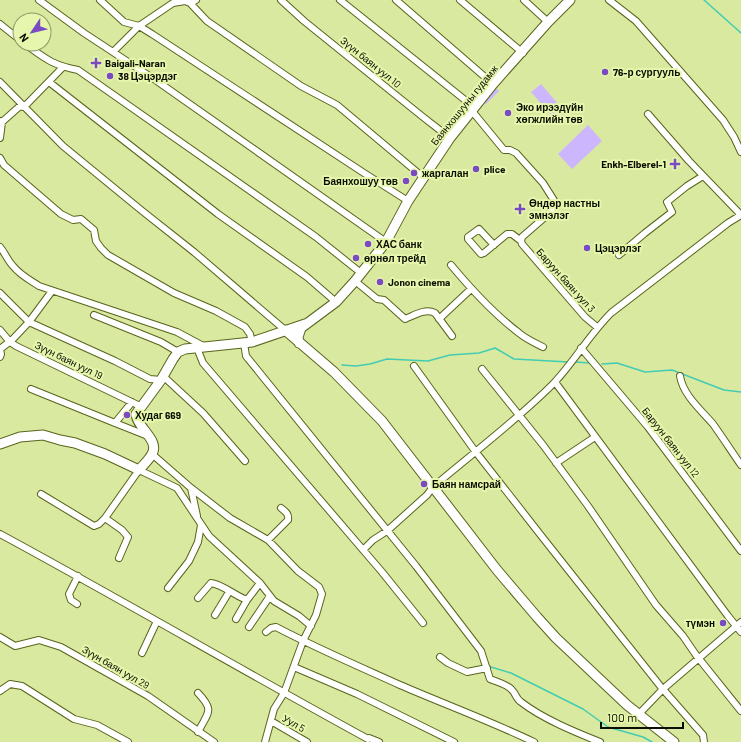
<svg xmlns="http://www.w3.org/2000/svg" width="741" height="742" font-family="Barlow,sans-serif">
	<rect width="100%" height="100%" fill="#d9e99f"/>
	<path fill="#ccb6fe" d="M 541,84 L 570,118 L 560,125 L 531,92 Z
		M 496,88 L 499,91 L 486,104 L 484,102 Z
		M 588,125 L 602,141 L 572,169 L 558,154 Z"/>
	<g fill="none" stroke-linecap="round" stroke-linejoin="round">
		<path stroke="#43ccb3" stroke-width="1.5" d="M 704,0 L 741,33
			M 575,362 L 590,363
			M 602,364 L 617,363 L 645,372 L 672,370 L 724,390 L 741,392
			M 342,365 L 356,366 L 370,364 L 387,359 L 428,361 L 450,355 L 479,353 L 495,348 L 514,359 L 569,362
			M 491,667 L 511,673 L 583,709 L 608,727 L 643,737 L 652,742"/>
		<g stroke="#59641c" stroke-width="8">
			<path id="street" d="M 39,0 L 84,33 L 154,79 L 386,242
				M 100,0 L 124,22 L 139,26 L 152,34 L 364,173 L 408,201
				M 281,0 L 304,21 L 423,117 L 450,138
				M 340,0 L 475,108
				M 396,0 L 493,84
				M 460,0 L 523,53
				M 524,0 L 548,22
				M 609,0 L 636,21 L 723,120 L 734,137 L 741,152
				M 190,3 L 207,21 L 301,86 L 337,105 L 424,178
				M 0,24 L 20,40
				M 25,44 C 46,59 52,65 78,70 L 316,237 L 361,273
				M 114,51 L 139,26 L 173,3 L 185,1 L 190,3 L 196,0
				M 0,82 L 63,146 L 141,210 L 194,252 L 285,330
				M 49,82 L 218,214 L 307,277 L 336,302
				M 472,111 L 504,150 L 510,150 L 516,153 L 543,183 L 555,202 L 552,211 L 522,237 L 521,241 L 522,244 L 585,317 L 597,327
				M 648,114 L 689,161 L 741,215
				M 0,121 L 2,122 L 20,106 L 24,107 L 63,67
				M 0,138 L 2,122
				M 0,158 L 4,165 L 61,214 L 73,220 L 81,219 L 94,230 L 96,241 L 101,248 L 108,255 L 174,293 L 216,311 L 245,327 L 250,334 L 252,342
				M 494,245 L 479,229 L 468,237 L 468,239 L 481,254 L 484,253 L 507,234 L 512,234 L 521,241
				M 0,247 C 5,253 8,261 13,266 C 20,275 30,280 39,286 L 177,332 L 205,347
				M 619,255 L 645,233 L 672,212 L 667,202 L 687,186 L 703,176
				M 451,265 C 471,289 494,314 519,333 C 526,339 535,343 543,347
				M 355,281 L 377,299 L 384,300 L 405,319 C 415,315 425,308 435,313 L 452,336
				M 0,293 L 29,322 L 115,361 L 150,379 L 161,380
				M 94,315 L 161,342 L 178,352
				M 439,319 L 471,289
				M 29,322 L 52,291
				M 0,330 L 10,342 L 16,346 L 142,407
				M 244,343 L 246,356 L 416,566 L 481,651 L 490,679 C 497,682 507,684 512,690 C 516,694 516,699 521,702 C 543,719 575,732 600,742
				M 197,348 L 203,363 L 382,572 L 423,623
				M 581,348 L 648,427 L 741,551
				M 0,349 L 12,340 L 29,322
				M 0,349 L 1,354 L 0,357
				M 414,366 L 475,451 L 543,538 L 661,687 L 703,735 L 704,742
				M 482,369 L 543,445 L 588,506 L 656,605 L 683,636 L 696,655 L 741,711
				M 163,376 L 203,413 L 245,461
				M 680,376 C 683,395 701,410 713,424 C 723,438 732,452 741,465
				M 555,382 L 728,616 L 741,632
				M 31,389 L 115,423 L 132,402
				M 115,423 L 148,436
				M 152,454 L 191,488 L 230,518 L 268,540 L 298,571 L 319,587 L 322,594 L 316,615 L 303,641 L 284,693 L 274,709 L 265,742
				M 556,463 L 595,437
				M 191,488 L 197,516
				M 41,494 L 94,526 L 99,524 L 105,518 L 139,470 L 177,488 L 209,536 L 260,583 L 274,601 L 299,616 L 311,626
				M 105,518 L 122,530 L 128,537 L 119,558
				M 0,534 C 124,601 245,672 368,739 L 369,738 L 379,742
				M 268,540 L 288,520 C 289,514 286,512 281,508
				M 363,550 L 373,540 L 387,531 L 427,495 L 433,487 C 473,453 516,421 553,384 C 574,362 589,335 611,313 L 728,223 L 741,215
				M 168,588 L 189,561 L 198,542 L 201,525
				M 198,598 L 211,583 C 224,585 235,596 247,600
				M 77,604 L 71,600 L 69,594 L 78,576
				M 215,615 L 229,592
				M 236,619 L 247,600 L 260,583
				M 249,627 L 270,596
				M 266,632 L 271,628 L 276,627 C 316,648 358,666 400,685 C 444,704 490,721 534,742
				M 0,637 L 15,646 L 39,640 L 61,647 L 148,696 L 214,742
				M 142,653 L 157,621
				M 440,657 L 448,663 L 467,672 L 487,668
				M 294,667 L 357,694 L 454,742
				M 0,691 L 10,684 L 22,686 L 74,719 L 97,725 L 128,742
				M 198,693 C 215,711 208,712 198,732
				M 638,715 L 663,689 L 741,622
				M 271,721 L 307,742"/>
		</g>
		<g stroke="#59641c" stroke-width="11">
			<path id="secondary" d="M 285,330 L 334,372 L 382,421 L 497,570 L 537,617 L 556,638 L 627,705 L 674,742
				M 299,343 L 298,337 L 301,328 L 336,302 L 355,281 L 386,242 L 408,201 L 450,138 L 493,84 L 548,22 L 570,0
				M 0,444 L 20,437 L 43,435 L 60,440 L 75,443 L 105,454 L 139,470 C 143,465 149,460 152,454 C 160,440 137,428 136,414 L 161,380 L 173,359 L 178,352 L 185,349 L 252,342 L 305,324"/>
		</g>
		<use href="#street" stroke="#fff" stroke-width="6"/>
		<use href="#secondary" stroke="#fff" stroke-width="9"/>
	</g>
	<g fill="#794ac2" stroke="#e6f6ac" stroke-width="1.5">
		<path d="M94 57h4v4h4v4h-4v4h-4v-4h-4v-4h4z"/>
		<circle cx="605" cy="72" r="4"/>
		<circle cx="110" cy="76" r="4"/>
		<circle cx="508" cy="113" r="4"/>
		<path d="M673 158h4v4h4v4h-4v4h-4v-4h-4v-4h4z"/>
		<circle cx="476" cy="169" r="4"/>
		<circle cx="414" cy="173" r="4"/>
		<circle cx="406" cy="181" r="4"/>
		<path d="M518 203h4v4h4v4h-4v4h-4v-4h-4v-4h4z"/>
		<circle cx="368" cy="244" r="4"/>
		<circle cx="587" cy="248" r="4"/>
		<circle cx="356" cy="258" r="4"/>
		<circle cx="380" cy="282" r="4"/>
		<circle cx="127" cy="415" r="4"/>
		<circle cx="424" cy="484" r="4"/>
		<circle cx="723" cy="623" r="4"/>
	</g>
	<g text-anchor="middle" dominant-baseline="central" stroke-width="4" stroke-linejoin="round" paint-order="stroke">
		<g font-size="10" fill="#0a0d00" stroke="#e6f6ac">
			<text transform="translate(371 62) rotate(39)">Зүүн баян уул 10</text>
			<text transform="translate(464 105) rotate(-51)">Баянхошууны гудамж</text>
			<text transform="translate(566 280) rotate(48)">Баруун баян уул 3</text>
			<text transform="translate(69 360) rotate(26)">Зүүн баян уул 19</text>
			<text transform="translate(671 442) rotate(52)">Баруун баян уул 12</text>
			<text transform="translate(116 667) rotate(30)">Зүүн баян уул 29</text>
			<text transform="translate(294 723) rotate(30)">Уул 5</text>
		</g>
		<g font-size="10" font-weight="bold" fill="#0a0d00" stroke="#e6f6ac" text-anchor="start">
			<text x="105" y="63">Baigali-Naran</text>
			<text x="613" y="72">76-р сургууль</text>
			<text x="118" y="76">38 Цэцэрдэг</text>
			<text x="516" y="107">Эко ирээдүйн<tspan x="516" dy="12">хөгжлийн төв</tspan></text>
			<text x="666" y="164" text-anchor="end">Enkh-Elberel-1</text>
			<text x="484" y="169">plice</text>
			<text x="422" y="173">жаргалан</text>
			<text x="398" y="181" text-anchor="end">Баянхошуу төв</text>
			<text x="529" y="203">Өндөр настны<tspan x="529" dy="12">эмнэлэг</tspan></text>
			<text x="376" y="244">ХАС банк</text>
			<text x="595" y="248">Цэцэрлэг</text>
			<text x="364" y="258">өрнөл трейд</text>
			<text x="388" y="282">Jonon cinema</text>
			<text x="135" y="415">Худаг 669</text>
			<text x="432" y="484">Баян намсрай</text>
			<text x="715" y="623" text-anchor="end">түмэн</text>
		</g>
	</g>
	<g transform="translate(32 32) rotate(235)"><circle r="19" fill="#e6f6ac" stroke="#8e9967"/>
	<path d="M0-3L7 15L0 10L-7 15Z" fill="#794ac2"/>
	<text y="-6" font-size="11" font-weight="bold" text-anchor="middle" fill="#0a0d00">N</text>
	</g>
	<path d="M601 722v6h82v-6" fill="none" stroke="#0a0d00" stroke-width="2"/>
	<text x="607" y="722" font-size="12" fill="#0a0d00" stroke="#e6f6ac" stroke-width="3" paint-order="stroke">100 m</text>
</svg>
